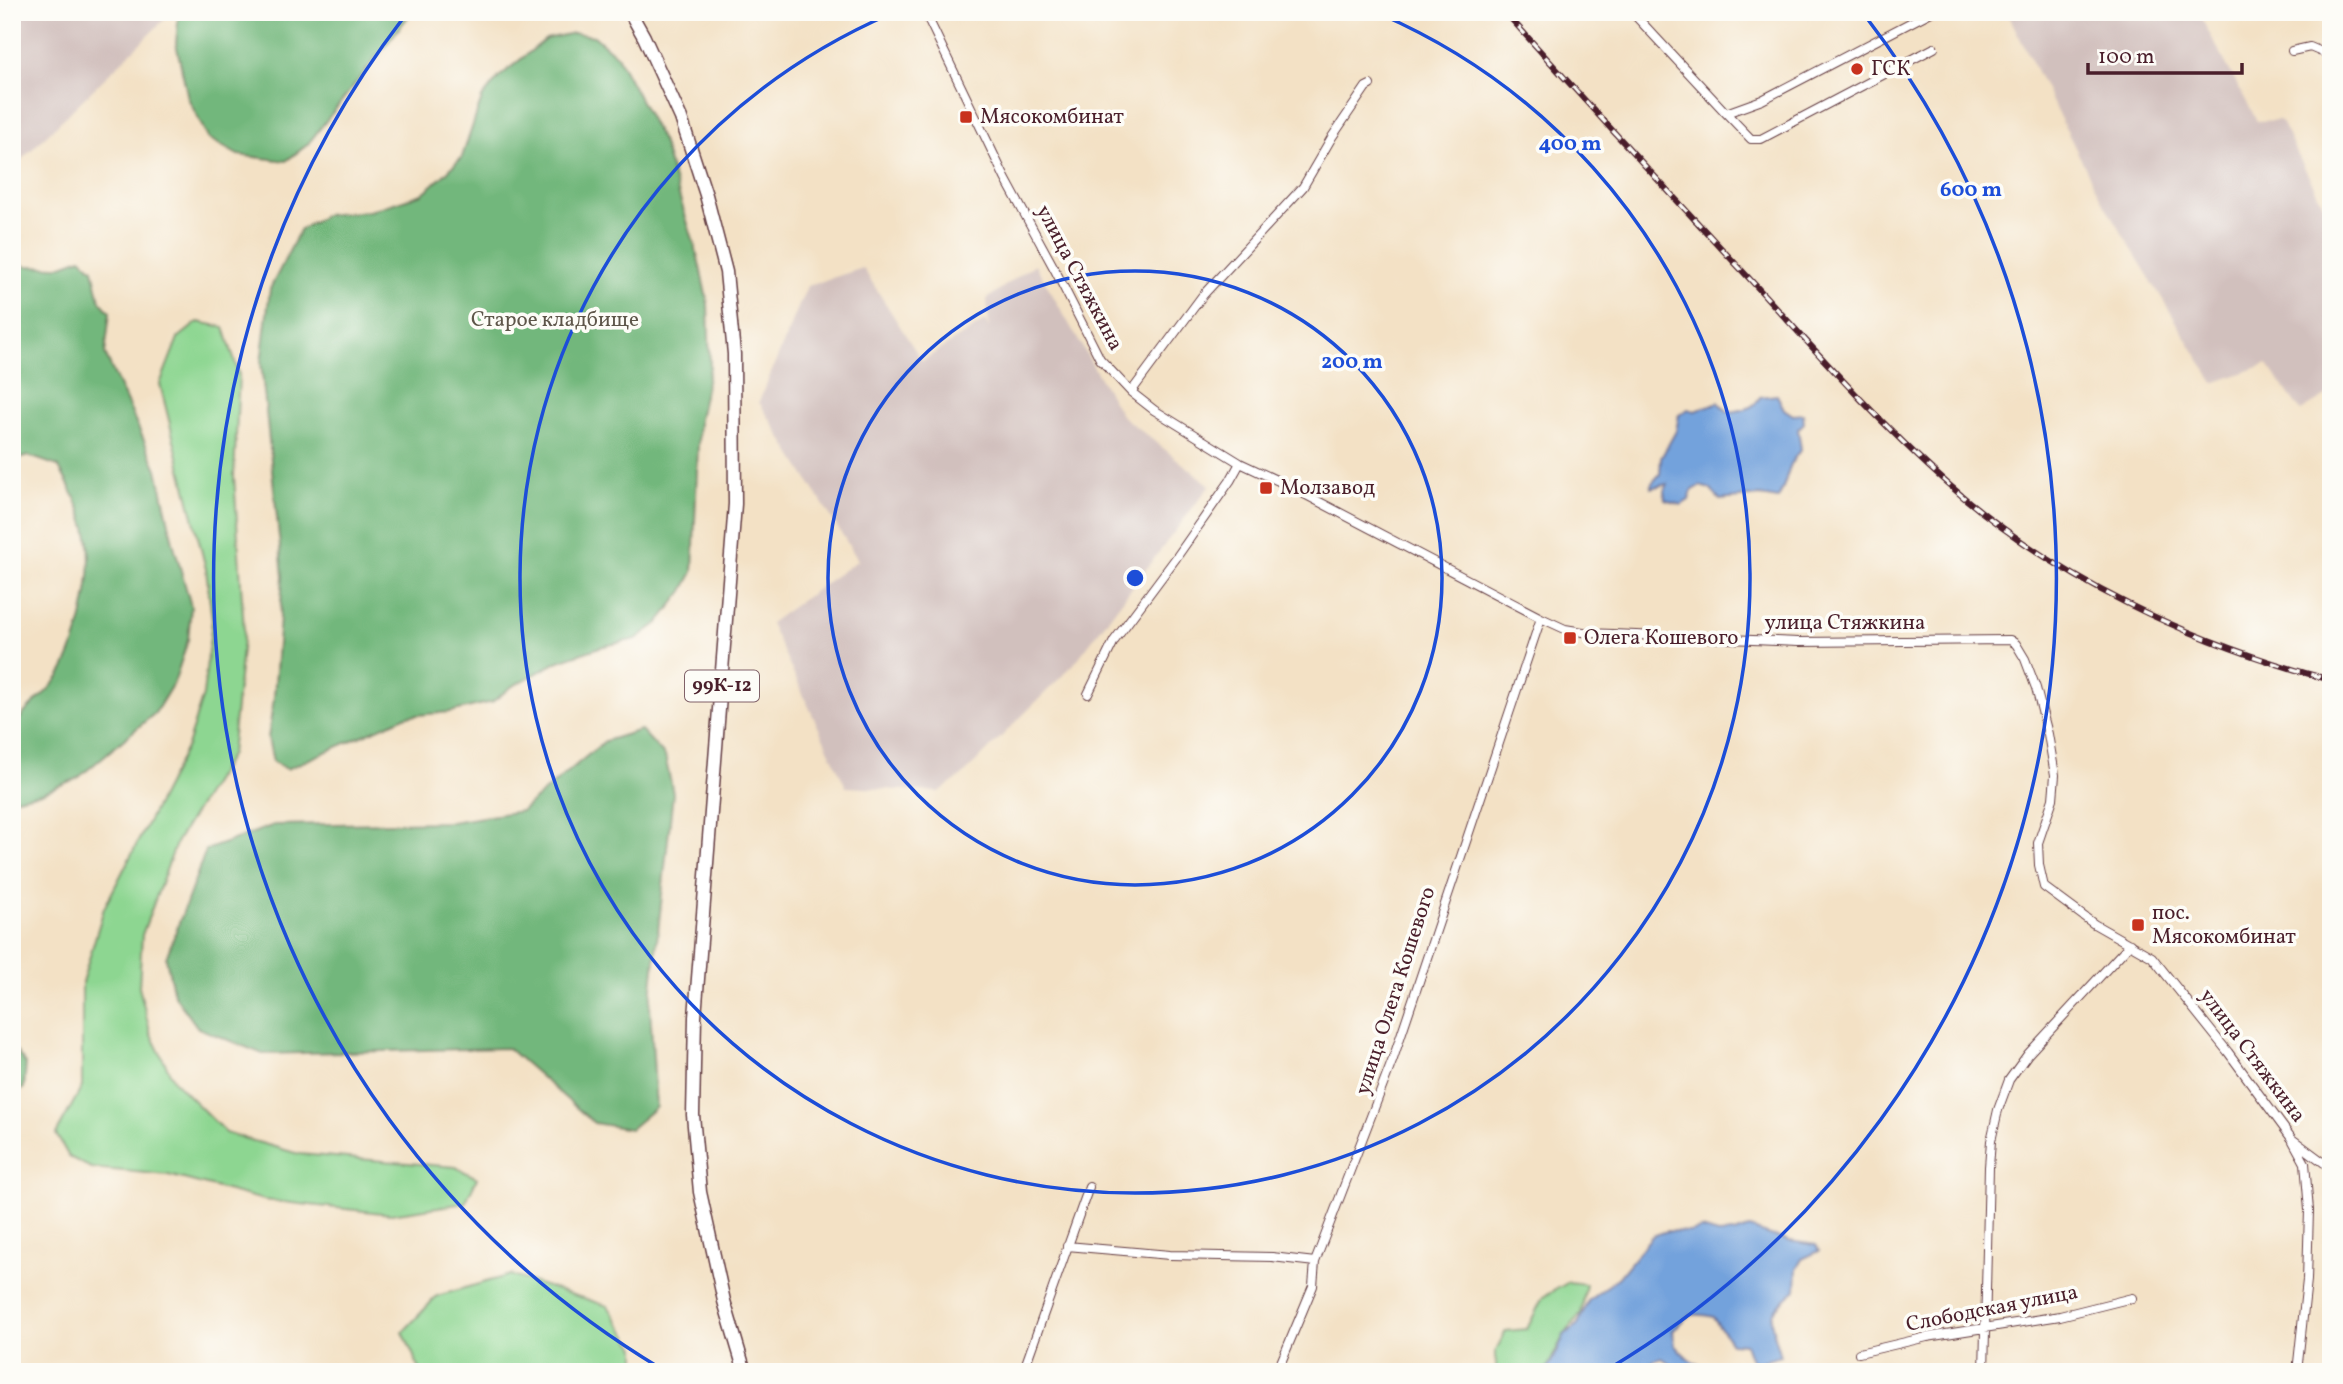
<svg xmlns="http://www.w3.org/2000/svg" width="2343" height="1384" font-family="Vollkorn,serif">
	<rect width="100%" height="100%" fill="#fdfcf7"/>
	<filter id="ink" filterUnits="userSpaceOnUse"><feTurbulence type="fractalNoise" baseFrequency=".0143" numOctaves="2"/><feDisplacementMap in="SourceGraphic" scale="14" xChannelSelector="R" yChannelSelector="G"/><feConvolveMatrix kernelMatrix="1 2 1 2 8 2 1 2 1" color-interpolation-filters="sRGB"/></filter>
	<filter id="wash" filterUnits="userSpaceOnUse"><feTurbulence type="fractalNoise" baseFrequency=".00686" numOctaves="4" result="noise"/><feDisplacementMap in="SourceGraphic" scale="28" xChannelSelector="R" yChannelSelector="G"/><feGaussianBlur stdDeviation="1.57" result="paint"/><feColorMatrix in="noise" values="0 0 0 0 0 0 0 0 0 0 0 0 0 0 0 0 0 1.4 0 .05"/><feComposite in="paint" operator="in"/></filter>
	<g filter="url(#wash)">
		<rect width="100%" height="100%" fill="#f3e1c5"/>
		<path fill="#d1c0bd" d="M 12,12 L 169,12 L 169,15 L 12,169 Z
			M 2007,12 L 2198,12 L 2257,121 L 2280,120 L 2331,220 L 2331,393 L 2301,411 L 2267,364 L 2214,383 L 2101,199 Z
			M 1035,264 L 1121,415 L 1210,485 L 1074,664 L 962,776 L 939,792 L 846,787 L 770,623 L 858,560 L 759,402 L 807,286 L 863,268 L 922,361 L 986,320 L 989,328 L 987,299 Z"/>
		<path fill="#8dd691" stroke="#6c7a5e" stroke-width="2" d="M 198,322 L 224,327 L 239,375 L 234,476 L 244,630 L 231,754 L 177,841 L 142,935 L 139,987 L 151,1035 L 174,1081 L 226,1133 L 299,1154 L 456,1167 L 477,1178 L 465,1203 L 391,1214 L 264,1200 L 168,1175 L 91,1168 L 69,1157 L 56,1134 L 82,1087 L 82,983 L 104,908 L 187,746 L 203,695 L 212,620 L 206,569 L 160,384 L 178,338 Z
			M 510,1275 L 608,1306 L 636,1348 L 636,1372 L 421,1372 L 403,1332 L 437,1296 Z
			M 1569,1282 L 1586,1284 L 1581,1313 L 1564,1335 L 1545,1372 L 1496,1372 L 1496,1350 L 1506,1331 L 1527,1329 L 1543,1297 Z"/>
		<path fill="#72b77b" stroke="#5e6b53" stroke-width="2" d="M 179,12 L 412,12 L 307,145 L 286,161 L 238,155 L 208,138 L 188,98 L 176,43 Z
			M 573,33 L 594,36 L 617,56 L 662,141 L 697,253 L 708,304 L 710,367 L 699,419 L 693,572 L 683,591 L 658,623 L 636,639 L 600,647 L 559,661 L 511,687 L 492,702 L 450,712 L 407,716 L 287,769 L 273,762 L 268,738 L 274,697 L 283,576 L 261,363 L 270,289 L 300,230 L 325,215 L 369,211 L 422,194 L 443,176 L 462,157 L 482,98 L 499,77 L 546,39 Z
			M 12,252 L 24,266 L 57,267 L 81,258 L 93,269 L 100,301 L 110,312 L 105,354 L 157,469 L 173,542 L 191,606 L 188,640 L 175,680 L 155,713 L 78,778 L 41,793 L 12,799 C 12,785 9,740 13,730 C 22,709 46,696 59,677 C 70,661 77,637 82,618 C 97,553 92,523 58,466 L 29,456 L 12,461 Z
			M 641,730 L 665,756 L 673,793 L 650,1006 L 656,1107 L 630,1129 L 594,1123 L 508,1048 L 263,1054 L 198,1028 L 174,995 L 166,958 L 206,850 L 274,825 L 451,822 L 521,811 L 605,741 Z
			M 12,1046 L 26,1064 L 24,1088 L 12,1096 Z"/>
		<path fill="#73a2dc" stroke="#5e6084" stroke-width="2" d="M 1777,395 L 1784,409 L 1793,415 L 1803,414 L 1804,423 L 1798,429 L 1801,449 C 1785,468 1789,478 1778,499 L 1760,496 L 1720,500 L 1710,489 L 1700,486 L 1692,491 L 1689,500 L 1681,505 L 1665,500 L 1664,491 L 1667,484 L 1651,488 L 1652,483 L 1660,474 L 1661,458 L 1676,431 L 1679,415 L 1688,409 L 1695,411 L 1718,402 L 1728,412 C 1742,410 1753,410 1760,397 Z
			M 1749,1228 L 1789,1241 L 1816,1245 L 1819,1251 L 1802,1259 L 1797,1268 L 1796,1290 C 1762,1318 1770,1316 1781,1356 L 1755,1363 L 1750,1358 L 1745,1344 L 1731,1343 L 1713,1317 C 1692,1312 1687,1314 1673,1331 L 1675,1346 L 1689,1359 L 1706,1369 L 1735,1369 L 1738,1372 L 1670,1372 L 1670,1363 L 1662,1358 L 1653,1361 L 1652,1372 L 1545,1372 L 1557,1352 L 1564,1335 L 1578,1324 L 1588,1301 L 1619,1277 L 1652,1236 L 1667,1231 L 1690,1232 L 1702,1229 L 1718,1234 L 1734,1233 Z"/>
	</g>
	<g filter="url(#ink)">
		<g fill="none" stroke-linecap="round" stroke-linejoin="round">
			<g stroke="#633c42" stroke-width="10">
				<path id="street" d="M 925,12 L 1005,178 L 1055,270 L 1100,359 L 1131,392 L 1154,410 L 1240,463 L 1287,485 L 1541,618 L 1565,629 L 1589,633 L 1798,642 L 2010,640 L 2016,644 L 2025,659 L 2036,688 L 2048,734 L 2055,775 L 2053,799 L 2038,843 L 2039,865 L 2044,887 L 2094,924 L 2152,957 L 2228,1052 L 2292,1139 L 2331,1168
					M 1632,12 L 1726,113 L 1762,100 L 1931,12
					M 2292,51 L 2310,47 L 2331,56
					M 1726,113 L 1751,139 L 1761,139 L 1934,48
					M 1131,392 L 1203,295 L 1303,187 L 1332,137 L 1366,87 L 1370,85
					M 1088,694 L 1114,641 L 1176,558 L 1230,481 L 1240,463
					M 2293,1141 L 2305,1163 L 2309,1210 L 2307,1280 L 2297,1372
					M 1067,1246 L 1170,1255 L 1272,1257 L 1315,1262
					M 1859,1353 L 1927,1337 L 2060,1316 L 2132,1298
					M 1023,1372 L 1089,1187
					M 1277,1372 L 1313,1286 L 1315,1262 L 1393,1059 L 1541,618
					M 1984,1372 L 1989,1167 L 1991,1141 L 1998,1110 L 2009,1080 L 2028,1054 L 2130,944"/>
			</g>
			<g stroke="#633c42" stroke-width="15">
				<path id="primary" d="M 630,12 L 644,37 L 681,118 L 706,195 L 726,272 L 734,354 L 735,504 L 695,1017 L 693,1115 L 700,1192 L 724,1301 L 745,1372"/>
			</g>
			<use href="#street" stroke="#fff" stroke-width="8"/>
			<use href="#primary" stroke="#fff" stroke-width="12"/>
			<g stroke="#4a1f2b" stroke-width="6">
				<path id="rail" d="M 1505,12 C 1585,101 1666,189 1747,276 C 1812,347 1876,420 1947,483 C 2055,579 2192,643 2331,680"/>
			</g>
			<use href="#rail" stroke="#fdfcf7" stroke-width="3.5" stroke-dasharray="10" stroke-linecap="butt"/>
		</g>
	</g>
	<g fill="none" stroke="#1d4ed8" stroke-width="3.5">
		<circle cx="1135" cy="578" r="307"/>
		<path d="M1380 14A615 615 0 1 1 890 14"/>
		<path d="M660 1368A922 922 0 0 1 404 17M1866 17A922 922 0 0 1 1610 1368"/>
	</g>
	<g fill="#c8321e" stroke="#fdfcf7" stroke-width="2.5">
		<circle cx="1857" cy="69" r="7"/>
		<rect x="959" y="110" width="14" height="14" rx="3.5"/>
		<rect x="1259" y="481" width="14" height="14" rx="3.5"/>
		<rect x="1563" y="631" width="14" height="14" rx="3.5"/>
		<rect x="2131" y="918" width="14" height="14" rx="3.5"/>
	</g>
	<g text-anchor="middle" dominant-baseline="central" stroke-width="7" stroke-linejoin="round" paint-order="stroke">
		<rect fill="#fdfcf7" stroke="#806168" stroke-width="2" x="685" y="670.5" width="74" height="31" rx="5"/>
		<g font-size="19" font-weight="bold" fill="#4a1f2b">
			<text x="722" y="686">99К-12</text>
		</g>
		<g font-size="21" fill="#4a1f2b" stroke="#fdfcf7" text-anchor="start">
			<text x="1871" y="69">ГСК</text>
			<text x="980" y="117">Мясокомбинат</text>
			<text x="1280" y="488">Молзавод</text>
			<text x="1584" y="638">Олега Кошевого</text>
			<text x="2152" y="913">пос.<tspan x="2152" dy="24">Мясокомбинат</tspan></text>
		</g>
		<g font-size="21" fill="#4a1f2b" stroke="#fdfcf7">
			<text transform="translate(1079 278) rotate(62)">улица Стяжкина</text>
			<text x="1845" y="623">улица Стяжкина</text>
			<text transform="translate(1396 991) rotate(-72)">улица Олега Кошевого</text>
			<text transform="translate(2252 1056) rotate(53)">улица Стяжкина</text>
			<text transform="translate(1992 1309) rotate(-11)">Слободская улица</text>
		</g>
		<g font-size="21" fill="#5e564a" stroke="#fdfcf7">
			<text x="555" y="320">Старое кладбище</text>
		</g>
	</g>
	<circle cx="1135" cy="578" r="10" fill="#1d4ed8" stroke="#fdfcf7" stroke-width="3.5"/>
	<g font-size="21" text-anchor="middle" font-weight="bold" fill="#1d4ed8" stroke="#fdfcf7" stroke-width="7" stroke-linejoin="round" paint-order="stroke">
		<text x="1570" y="150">400 m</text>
		<text x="1971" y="196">600 m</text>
		<text x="1352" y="368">200 m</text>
	</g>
	<rect width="2343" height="1384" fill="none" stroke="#fdfcf7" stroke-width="42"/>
	<path d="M2088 63v10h154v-10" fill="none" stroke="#4a1f2b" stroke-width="3.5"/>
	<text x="2098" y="63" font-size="21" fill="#4a1f2b" stroke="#fdfcf7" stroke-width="5" paint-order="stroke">100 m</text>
</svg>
